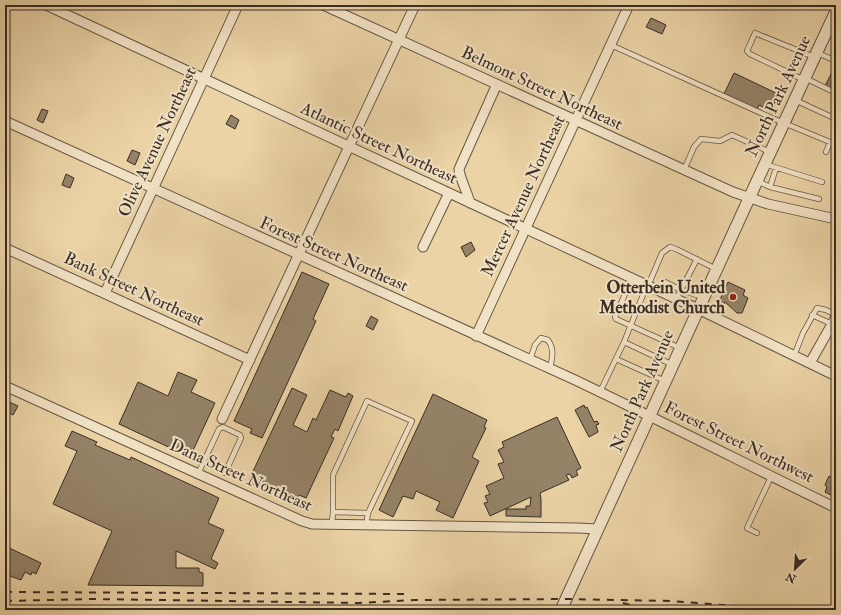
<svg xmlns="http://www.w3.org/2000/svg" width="841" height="615" font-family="'IM FELL Double Pica',serif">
	<rect width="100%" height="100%" fill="#ebd3a6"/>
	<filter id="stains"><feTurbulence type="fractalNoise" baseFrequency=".005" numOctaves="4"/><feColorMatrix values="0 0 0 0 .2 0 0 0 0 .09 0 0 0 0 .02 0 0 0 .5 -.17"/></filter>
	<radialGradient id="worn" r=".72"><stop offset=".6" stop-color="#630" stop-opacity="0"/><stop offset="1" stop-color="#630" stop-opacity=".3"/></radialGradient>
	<path fill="#958368" stroke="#382d24" d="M 651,18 L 666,25 L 662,34 L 646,27 Z
		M 836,64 L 836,91 L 825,86 Z
		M 734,73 L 778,94 L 770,111 L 759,105 L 757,110 L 724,94 Z
		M 42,109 L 48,111 L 43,123 L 37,120 Z
		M 231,115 L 239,120 L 235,129 L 226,124 Z
		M 132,150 L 140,153 L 135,165 L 127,161 Z
		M 66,174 L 74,178 L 70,188 L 62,185 Z
		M 471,242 L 475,250 L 466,257 L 461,247 Z
		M 302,272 L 329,284 L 313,319 L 316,321 L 262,438 L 250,433 L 252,429 L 234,421 Z
		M 728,282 L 745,290 L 743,295 L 748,298 L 742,313 L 737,313 L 725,302 L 723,306 L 718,304 Z
		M 371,316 L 378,320 L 373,330 L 366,326 Z
		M 178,372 L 197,380 L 191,392 L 215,403 L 190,457 L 119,424 L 138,382 L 168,396 Z
		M 292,388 L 307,395 L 293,425 L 307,432 L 313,418 L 316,420 L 330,390 L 346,397 L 348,393 L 353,396 L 338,431 L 335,429 L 331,437 L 334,438 L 306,498 L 299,495 L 294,504 L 248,482 Z
		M 433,394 L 487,420 L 484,427 L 486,428 L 472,457 L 479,461 L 453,518 L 436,510 L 440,502 L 416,491 L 413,499 L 403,496 L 393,517 L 379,510 Z
		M 5,400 L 18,406 L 13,415 L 5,411 Z
		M 584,405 L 585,408 L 587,407 L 594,422 L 597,421 L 599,424 L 596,425 L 598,432 L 589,437 L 575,410 Z
		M 557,417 L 581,468 L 576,471 L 578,475 L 572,478 L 570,474 L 566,475 L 569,480 L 540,493 L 541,499 L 541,517 L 506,516 L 506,509 L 526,509 L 526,506 L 530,506 L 531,497 L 490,516 L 484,503 L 488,502 L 485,496 L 490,494 L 486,486 L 504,478 L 498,464 L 504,462 L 498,450 L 504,447 L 502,442 Z
		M 72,431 L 97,442 L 95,445 L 130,460 L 131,457 L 219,498 L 208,523 L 224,530 L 211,559 L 218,563 L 215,569 L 176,551 L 176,568 L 199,568 L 199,572 L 203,573 L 203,586 L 88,585 L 112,531 L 53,504 L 77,451 L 65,446 Z
		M 829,476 L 835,479 L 834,482 L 836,483 L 831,495 L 825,492 L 827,487 L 825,485 Z
		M 5,546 L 41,563 L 36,574 L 32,572 L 31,575 L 25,572 L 21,580 L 7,575 L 5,580 Z"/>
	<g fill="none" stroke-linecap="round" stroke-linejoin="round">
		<g stroke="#655644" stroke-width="6">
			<path id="service" d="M 611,45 L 772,118 L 830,142 L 826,152
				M 818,53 L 836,61
				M 805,78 L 836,93
				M 804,80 L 750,54 L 747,51 L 755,33 L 814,57
				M 795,100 L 836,119
				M 765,164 L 822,182
				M 684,170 L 694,147 L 701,139 L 720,141 L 732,135 L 770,152
				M 757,181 L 770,187 L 776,168
				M 770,187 L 819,199
				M 697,259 L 681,290 L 703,297
				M 632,278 L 615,317 L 616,319 L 680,348
				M 648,286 L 662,253 L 670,247 L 676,249 L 716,269
				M 661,292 L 665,282 L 681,290 L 676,299
				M 812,315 L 832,324
				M 624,342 L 673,365
				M 794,356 L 803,333 L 817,308 L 826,310 L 836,315
				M 616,359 L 665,381
				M 530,360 L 535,345 L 541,338 L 548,340 C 555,350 552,357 550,369
				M 600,392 L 624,342 L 647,285
				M 198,474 L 219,429 L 223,427 L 240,435 L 241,438 L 225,473
				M 333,512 L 333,475 L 367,401 L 412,421 L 368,513
				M 332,524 L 333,512 L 368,513 L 366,526
				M 757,533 L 747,528 L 771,477"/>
		</g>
		<g stroke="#655644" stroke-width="11">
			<path id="minor" d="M 46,5 L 698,309 L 836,376
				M 323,5 L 733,192 L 768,204 L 836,219
				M 5,121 L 573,379 C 661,421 748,465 836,508
				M 470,203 C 468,194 459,176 459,169 L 497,84
				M 423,247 L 449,193
				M 5,248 L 250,360
				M 105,293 L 238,5
				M 476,336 L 629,5
				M 810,363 L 836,317
				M 5,386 L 302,521 L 312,524 L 577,528 L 598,529
				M 222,419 L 415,5"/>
		</g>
		<g stroke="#655644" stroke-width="13">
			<path id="tertiary" d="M 561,610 L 757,181 L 836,11"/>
		</g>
		<use href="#service" stroke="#f2e2c5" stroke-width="4.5"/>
		<use href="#minor" stroke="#f2e2c5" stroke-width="9"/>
		<use href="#tertiary" stroke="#f2e2c5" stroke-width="11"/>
		<path stroke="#382d24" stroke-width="2" stroke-dasharray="7 7" stroke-linecap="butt" d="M 5,592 L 404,594
			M 5,601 L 94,599 L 359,603 L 414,600 L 566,599 L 671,601 L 736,606 L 836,607
			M 623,603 L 648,610"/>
	</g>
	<circle fill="#8f2418" stroke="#f2e2c5" stroke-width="1.5" cx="733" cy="297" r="4"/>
	<g text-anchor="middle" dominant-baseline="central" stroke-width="4" stroke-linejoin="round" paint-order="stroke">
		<g font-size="17" fill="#382d24" stroke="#f2e2c5">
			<text transform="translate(542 88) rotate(25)">Belmont Street Northeast</text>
			<text transform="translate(778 96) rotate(-65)">North Park Avenue</text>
			<text transform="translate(157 142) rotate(-65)">Olive Avenue Northeast</text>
			<text transform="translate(379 143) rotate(25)">Atlantic Street Northeast</text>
			<text transform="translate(523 196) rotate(-65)">Mercer Avenue Northeast</text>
			<text transform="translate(334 254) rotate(24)">Forest Street Northeast</text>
			<text transform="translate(134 289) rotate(25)">Bank Street Northeast</text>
			<text transform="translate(642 391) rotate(-66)">North Park Avenue</text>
			<text transform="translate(739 442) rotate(26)">Forest Street Northwest</text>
			<text transform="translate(241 475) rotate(24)">Dana Street Northeast</text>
		</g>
		<g font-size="17" font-weight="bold" fill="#382d24" stroke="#f2e2c5" text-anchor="end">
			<text x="725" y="287">Otterbein United<tspan x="725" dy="20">Methodist Church</tspan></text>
		</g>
	</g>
	<rect width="841" height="615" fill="none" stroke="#ebd3a6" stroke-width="20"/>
	<rect x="6" y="6" width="829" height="603" fill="none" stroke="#382d24" stroke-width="2"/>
	<rect x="10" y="10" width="821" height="595" fill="none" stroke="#382d24"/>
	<g transform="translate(795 569) rotate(205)" stroke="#f2e2c5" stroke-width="3" paint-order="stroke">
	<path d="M0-3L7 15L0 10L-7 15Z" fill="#382d24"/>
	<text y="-6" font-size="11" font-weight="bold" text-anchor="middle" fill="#382d24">N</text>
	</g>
	<rect width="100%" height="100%" filter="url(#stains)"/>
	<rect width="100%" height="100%" fill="url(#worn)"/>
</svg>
